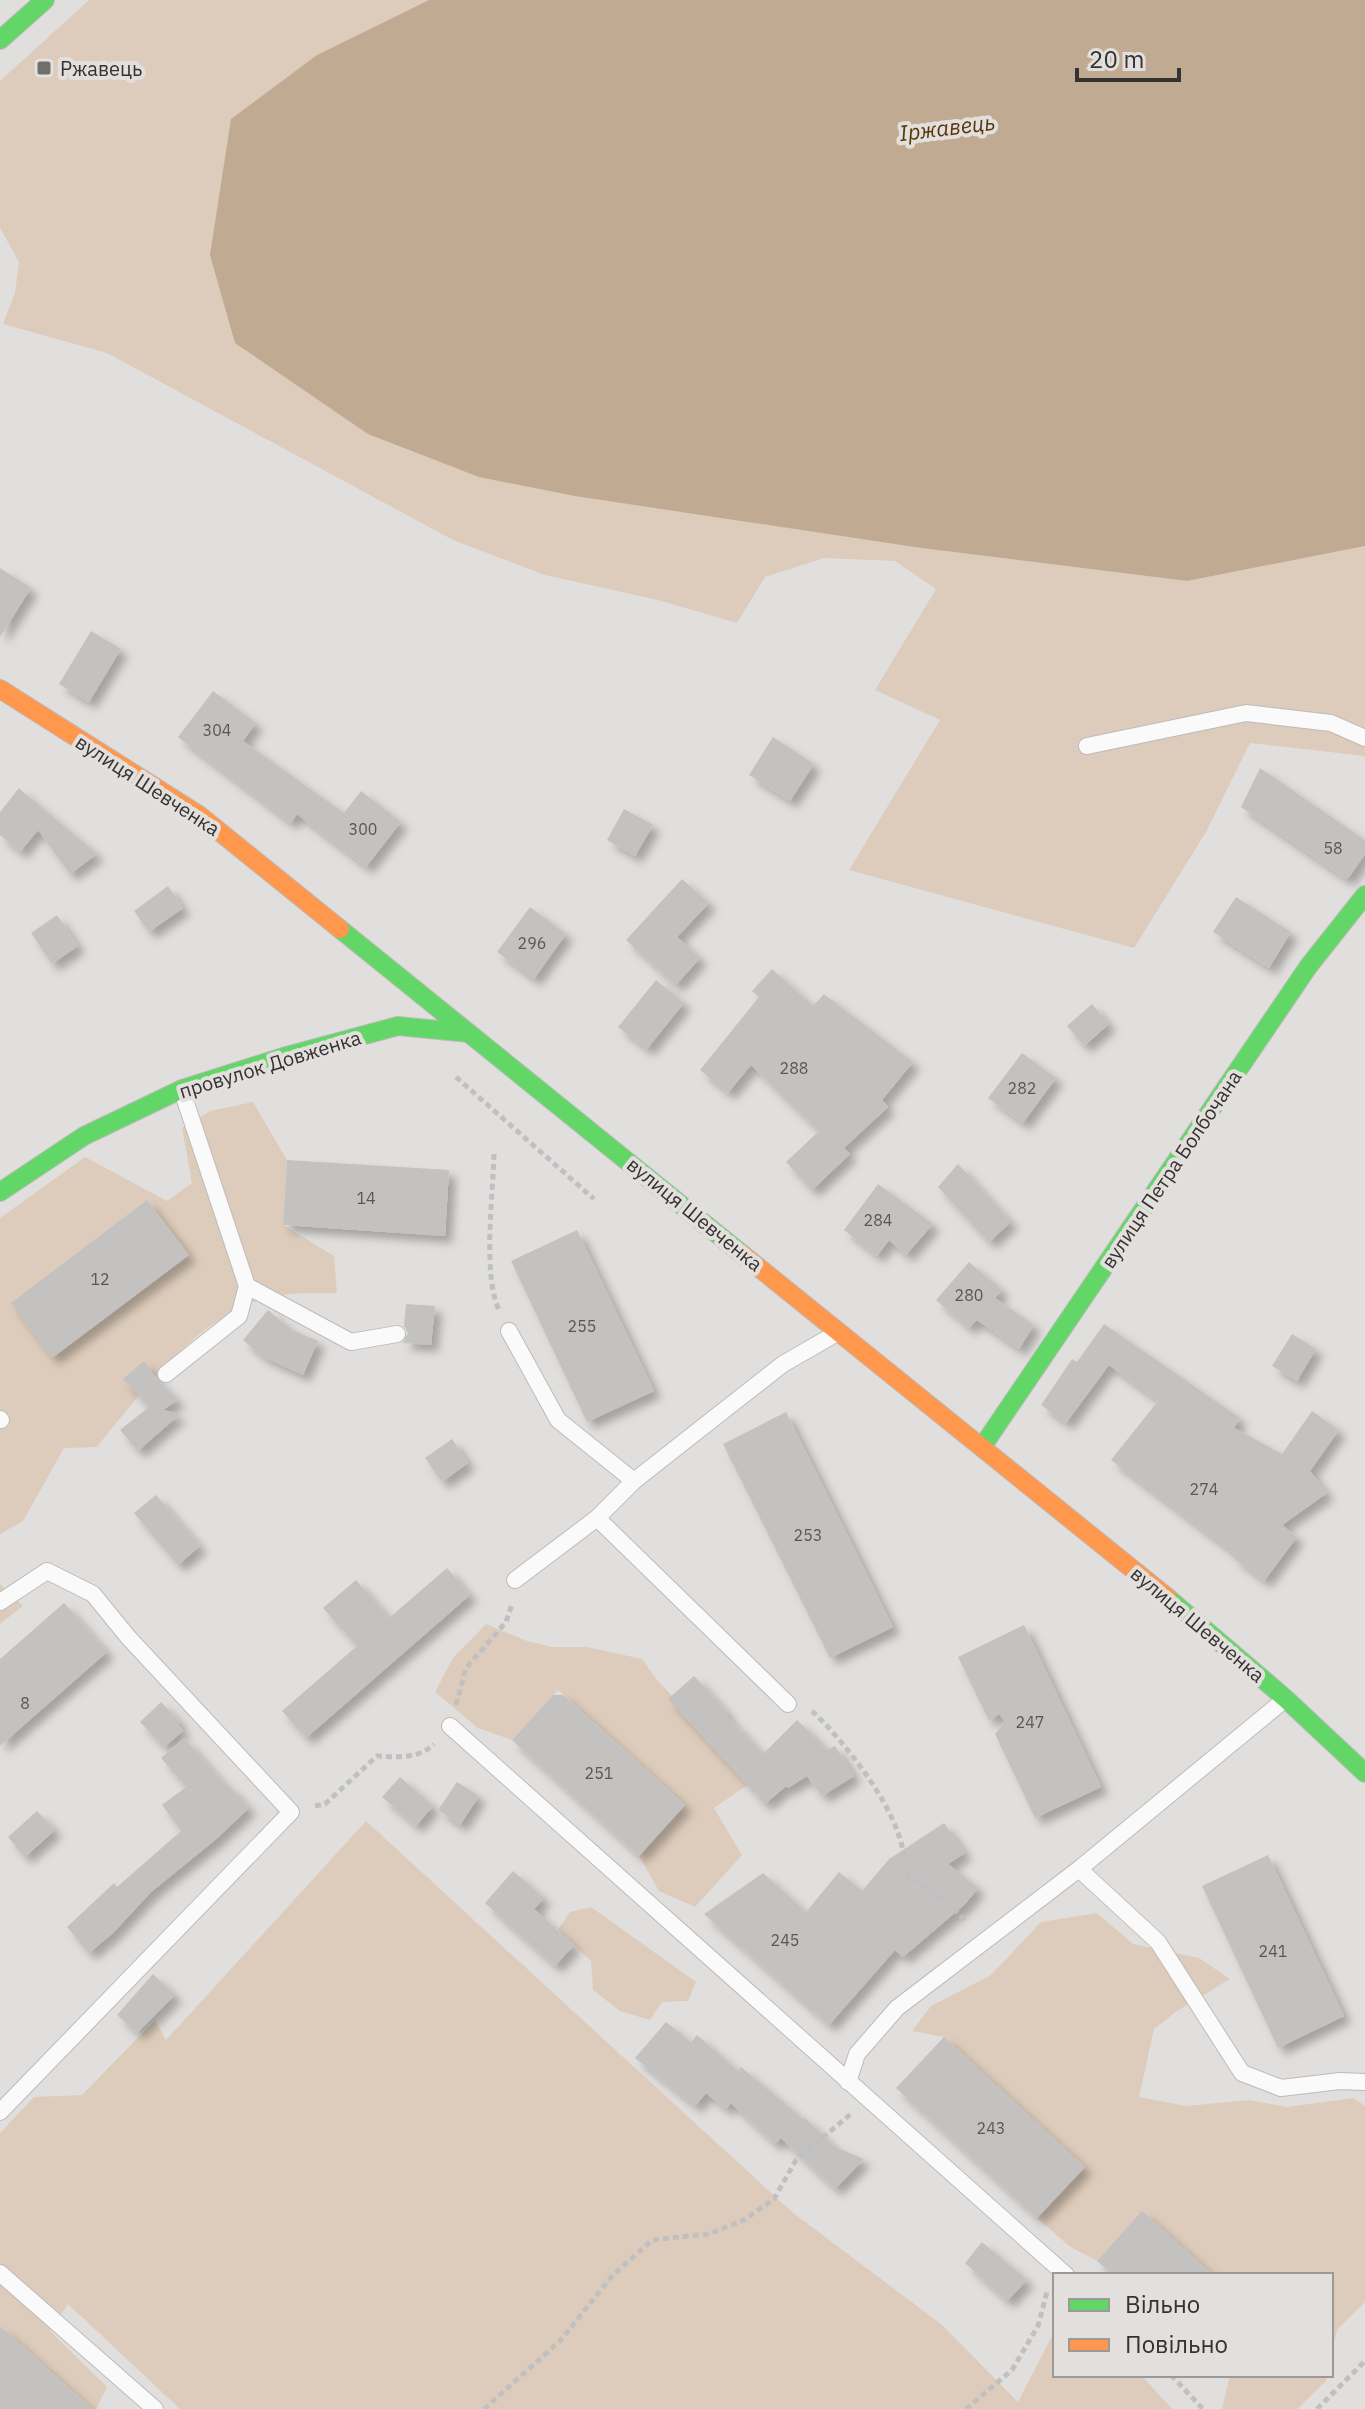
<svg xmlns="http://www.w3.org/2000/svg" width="1365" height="2409" font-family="'IBM Plex Sans',sans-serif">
	<defs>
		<filter id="shadow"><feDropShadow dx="7" dy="7" stdDeviation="4" flood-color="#0004"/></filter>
	</defs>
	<rect width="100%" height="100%" fill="#e1dfdd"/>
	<path fill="#dcb" d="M 89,0 L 429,0 L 317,55 L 575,495 L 921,548 L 1187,581 L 1365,546 L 1365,756 L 1250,743 L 1206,832 L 1134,948 L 849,870 L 940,720 L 875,690 L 936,589 L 895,561 L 824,558 L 765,577 L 737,623 L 658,600 L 545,575 L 453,540 L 107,353 L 3,324 L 15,293 L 19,262 L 0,228 L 0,81 Z
		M 253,1102 L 287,1160 L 283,1225 L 334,1256 L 337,1293 C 317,1294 295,1292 276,1296 C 202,1309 142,1392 97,1447 L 64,1448 L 23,1521 L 0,1534 L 0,1218 L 85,1157 L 167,1201 L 192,1183 L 182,1128 L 210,1111 Z
		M 0,1584 L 23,1606 L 0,1624 Z
		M 486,1624 L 527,1641 L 552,1647 L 587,1647 L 642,1659 L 657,1680 L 753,1781 L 714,1808 L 742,1855 L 695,1907 L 659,1891 L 639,1856 L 685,1805 L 558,1690 L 512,1740 L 478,1728 L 435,1692 L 453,1658 Z
		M 366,1821 L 792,2212 L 941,2324 L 1018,2402 L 1055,2330 L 1055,2375 L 1141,2375 L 1172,2409 L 180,2409 L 68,2304 L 50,2331 L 107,2387 L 96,2409 L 92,2409 L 0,2326 L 0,2133 L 34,2097 L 82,2095 L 155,2020 L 166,2040 Z
		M 591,1907 L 696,1982 L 688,2001 L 662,2002 L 650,2020 L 620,2011 L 593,1990 L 591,1961 L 558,1930 L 570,1912 Z
		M 1097,1913 L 1133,1944 L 1199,1958 L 1230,1979 L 1177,2011 L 1154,2029 L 1139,2097 L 1186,2106 L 1249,2100 L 1287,2107 L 1354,2098 L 1365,2106 L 1365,2302 L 1337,2330 L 1331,2356 L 1331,2275 L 1213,2275 L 1097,2261 L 1069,2246 L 1037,2218 L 1084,2168 L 944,2037 L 912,2031 L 931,2006 L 991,1975 L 1041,1922 Z
		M 1230,2375 L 1327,2375 L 1326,2381 L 1297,2409 L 1222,2409 Z"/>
	<path fill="#c0aa91" d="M 429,0 L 1365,0 L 1365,546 L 1187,581 L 921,548 L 575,496 L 479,477 L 368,434 L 235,343 L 210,255 L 231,119 L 317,55 Z"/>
	<path fill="#c4c2c1" filter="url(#shadow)" d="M 0,568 L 31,588 L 0,637 Z
		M 91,631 L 121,649 L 89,702 L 59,684 Z
		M 213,691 L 256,723 L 243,741 L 344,813 L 361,791 L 401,822 L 366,867 L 297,814 L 291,823 L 178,737 Z
		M 773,737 L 814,764 L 790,801 L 749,775 Z
		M 1260,768 L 1365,840 L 1365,854 L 1350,876 L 1346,879 L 1241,807 Z
		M 19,788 L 22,791 L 97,854 L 70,874 L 38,830 L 20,852 L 0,835 L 0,812 Z
		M 624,809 L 653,825 L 635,856 L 607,840 Z
		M 682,879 L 709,903 L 677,937 L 700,958 L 676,985 L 626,940 Z
		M 168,886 L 183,908 L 149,932 L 134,911 Z
		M 1236,897 L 1291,932 L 1269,968 L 1213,932 Z
		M 530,907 L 566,934 L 534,979 L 497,952 Z
		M 57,915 L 78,946 L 52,964 L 31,933 Z
		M 772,969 L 813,1006 L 824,994 L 913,1062 L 882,1100 L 888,1107 L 844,1148 L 850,1154 L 812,1190 L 786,1162 L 819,1131 L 751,1065 L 728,1093 L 700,1070 L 759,997 L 752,991 Z
		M 656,980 L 684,1003 L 647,1049 L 618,1027 Z
		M 1092,1004 L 1109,1024 L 1084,1046 L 1067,1026 Z
		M 1022,1053 L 1056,1078 L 1023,1123 L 988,1098 Z
		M 287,1160 L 449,1170 L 445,1236 L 283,1225 Z
		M 958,1164 L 1011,1222 L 989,1242 L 938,1187 Z
		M 878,1184 L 933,1224 L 906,1255 L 889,1240 L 877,1256 L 844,1230 Z
		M 147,1200 L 189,1255 L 52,1358 L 11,1303 Z
		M 577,1230 L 654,1391 L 587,1422 L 511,1261 Z
		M 969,1262 L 1002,1290 L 995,1298 L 1034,1325 L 1019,1349 L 977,1320 L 969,1328 L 936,1300 Z
		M 406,1304 L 435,1306 L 431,1345 L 403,1343 L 408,1333 L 404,1326 Z
		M 268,1310 L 292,1330 L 318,1341 L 303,1375 L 262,1356 L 243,1340 Z
		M 1104,1324 L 1240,1418 L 1234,1428 L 1282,1454 L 1312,1411 L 1339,1430 L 1310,1471 L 1327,1493 L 1282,1525 L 1297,1537 L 1264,1581 L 1234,1558 L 1236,1555 L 1111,1460 L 1158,1401 L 1109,1365 L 1066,1423 L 1041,1405 L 1072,1359 L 1077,1362 Z
		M 1292,1334 L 1316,1349 L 1297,1381 L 1272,1366 Z
		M 144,1361 L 158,1381 L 178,1400 L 163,1410 L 180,1414 L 138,1451 L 120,1430 L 149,1407 L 123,1379 Z
		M 786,1412 L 893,1627 L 830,1658 L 723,1444 Z
		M 452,1439 L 468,1463 L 442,1482 L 425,1458 Z
		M 156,1495 L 200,1546 L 178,1565 L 134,1513 Z
		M 447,1568 L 470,1595 L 306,1738 L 282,1711 L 357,1646 L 323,1608 L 356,1580 L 389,1618 Z
		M 64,1603 L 107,1652 L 0,1746 L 0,1659 Z
		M 1024,1625 L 1101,1787 L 1035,1818 L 995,1734 L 1005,1721 L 999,1714 L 989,1721 L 958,1657 Z
		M 694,1676 L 728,1713 L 726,1715 L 763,1754 L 797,1720 L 827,1750 L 835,1746 L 854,1776 L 822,1796 L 807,1776 L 788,1788 L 786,1786 L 765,1804 L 668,1699 Z
		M 553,1695 L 563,1695 L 685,1805 L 639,1856 L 512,1740 Z
		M 161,1702 L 180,1722 L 177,1724 L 183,1731 L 164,1747 L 140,1722 Z
		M 184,1738 L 227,1787 L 229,1786 L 249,1808 L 215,1840 L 151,1892 L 113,1933 L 89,1953 L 67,1927 L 114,1883 L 117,1887 L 181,1831 L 162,1805 L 186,1787 L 161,1758 Z
		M 400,1777 L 433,1806 L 416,1826 L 382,1797 Z
		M 457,1782 L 479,1796 L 460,1825 L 438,1810 Z
		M 37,1811 L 55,1830 L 25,1857 L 8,1837 Z
		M 944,1823 L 965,1853 L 948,1864 L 978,1888 L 965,1904 L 903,1957 L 895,1950 L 829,2025 L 704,1914 L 763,1873 L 806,1912 L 839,1872 L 862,1891 L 889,1859 Z
		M 1268,1855 L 1344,2016 L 1278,2048 L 1202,1886 Z
		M 513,1871 L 544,1898 L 534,1909 L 574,1945 L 555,1966 L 485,1903 Z
		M 153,1974 L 175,1995 L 137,2033 L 117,2015 Z
		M 666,2022 L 691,2042 L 697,2035 L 738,2071 L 741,2067 L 803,2119 L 804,2117 L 835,2147 L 864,2159 L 835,2189 L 781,2138 L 775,2144 L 731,2103 L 726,2109 L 706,2093 L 695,2106 L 635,2058 Z
		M 944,2037 L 1085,2167 L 1037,2218 L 896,2088 Z
		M 1142,2211 L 1213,2275 L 1113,2275 L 1097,2261 Z
		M 982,2242 L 1027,2280 L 1007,2301 L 965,2263 Z
		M 0,2326 L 92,2409 L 0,2409 Z"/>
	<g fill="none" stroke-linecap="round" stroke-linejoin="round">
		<g stroke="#bdbbba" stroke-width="18">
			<path id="lane" d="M 1087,746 L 1246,713 L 1331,723 L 1365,738
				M 182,1091 L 247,1286 L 351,1342 L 397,1334
				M 509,1331 L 558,1420 L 634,1481
				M 166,1374 L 239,1316 L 247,1286
				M 0,1419 L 1,1420
				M 597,1518 L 788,1704
				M 515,1580 L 597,1518 L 634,1481 L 783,1364 L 837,1333
				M 0,1602 L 47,1571 L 93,1594 L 128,1637 L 291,1812 L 0,2112
				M 1283,1701 L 1079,1869 L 1158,1942 L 1242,2073 L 1281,2088 L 1340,2081 L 1365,2082
				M 450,1726 L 1066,2275
				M 848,2082 L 857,2054 L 897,2008 L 1079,1869
				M 0,2273 L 155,2409"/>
		</g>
		<g stroke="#bdbbba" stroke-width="20">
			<path id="fast" d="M 0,40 L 45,0
				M 340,929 L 742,1254
				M 0,1192 L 84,1136 L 182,1089 L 283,1057 L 398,1026 L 469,1033
				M 982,1447 L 1308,967 L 1365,895
				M 1167,1597 L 1286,1699 L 1365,1773"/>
		</g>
		<g stroke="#bdbbba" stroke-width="20">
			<path id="slow" d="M 0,689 L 199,815 L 340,929
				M 742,1254 L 1167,1597"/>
		</g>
		<path stroke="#c1c0c0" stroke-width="5" stroke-dasharray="6 4" stroke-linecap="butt" d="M 456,1077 L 594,1199
			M 494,1154 C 493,1195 482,1278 500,1312
			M 456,1705 L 466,1668 L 506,1622 L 512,1604
			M 812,1711 C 842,1739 885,1794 898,1833 C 903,1846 905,1862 909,1876 L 953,1907 L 967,1923
			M 315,1806 L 325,1804 L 377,1756 C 396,1757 420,1759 434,1744
			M 1171,2375 L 1203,2409
			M 484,2409 L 560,2341 L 612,2276 L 652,2240 L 708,2234 L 744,2220 L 774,2199 L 796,2160 L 852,2113
			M 966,2409 L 1012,2370 L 1038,2326 L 1047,2292
			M 1317,2409 L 1365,2361"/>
		<use href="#lane" stroke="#fafafa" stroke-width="16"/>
		<use href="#fast" stroke="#63d668" stroke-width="18"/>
		<use href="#slow" stroke="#ff974d" stroke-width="18"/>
	</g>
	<rect fill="#716f6e" stroke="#e2dfdc" stroke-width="3" x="36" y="60" width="16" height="16" rx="4"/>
	<g text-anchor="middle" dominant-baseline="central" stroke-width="8" stroke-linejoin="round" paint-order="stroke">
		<g font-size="16" fill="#585756">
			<text x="217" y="730">304</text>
			<text x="363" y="829">300</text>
			<text x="1333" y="848">58</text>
			<text x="532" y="943">296</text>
			<text x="794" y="1068">288</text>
			<text x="1022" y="1088">282</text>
			<text x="366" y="1198">14</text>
			<text x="878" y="1220">284</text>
			<text x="100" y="1279">12</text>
			<text x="969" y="1295">280</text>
			<text x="582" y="1326">255</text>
			<text x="1204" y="1489">274</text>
			<text x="808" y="1535">253</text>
			<text x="25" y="1703">8</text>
			<text x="1030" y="1722">247</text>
			<text x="599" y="1773">251</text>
			<text x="785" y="1940">245</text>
			<text x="1273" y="1951">241</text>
			<text x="991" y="2128">243</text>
		</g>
		<g font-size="20" fill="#343332" stroke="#e2dfdc" text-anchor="start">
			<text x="60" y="68">Ржавець</text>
		</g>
		<g font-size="20" fill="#343332" stroke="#e2dfdc">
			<text transform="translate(148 785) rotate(33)">вулиця Шевченка</text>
			<text transform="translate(270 1064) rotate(-17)">провулок Довженка</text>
			<text transform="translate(1171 1169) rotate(-56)">вулиця Петра Болбочана</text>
			<text transform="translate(695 1214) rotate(39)">вулиця Шевченка</text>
			<text transform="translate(1198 1624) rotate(40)">вулиця Шевченка</text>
		</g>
		<g font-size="22" font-style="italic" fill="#57360a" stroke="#e2dfdc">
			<text transform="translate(947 127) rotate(-7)">Іржавець</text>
		</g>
	</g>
	<rect x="1053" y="2273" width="280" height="104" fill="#e2dfdc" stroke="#9c9a98" stroke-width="2"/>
	<rect x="1069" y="2299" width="40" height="12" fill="#63d668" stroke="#9c9a98" stroke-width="2"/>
	<text x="1125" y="2313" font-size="24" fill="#343332">Вільно</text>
	<rect x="1069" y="2339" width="40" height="12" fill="#ff974d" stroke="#9c9a98" stroke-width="2"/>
	<text x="1125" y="2353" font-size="24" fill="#343332">Повільно</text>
	<path d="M1077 68v12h102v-12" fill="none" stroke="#343332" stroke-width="4"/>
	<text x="1089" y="68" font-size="24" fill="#343332" stroke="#e2dfdc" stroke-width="6" paint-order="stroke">20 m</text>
</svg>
